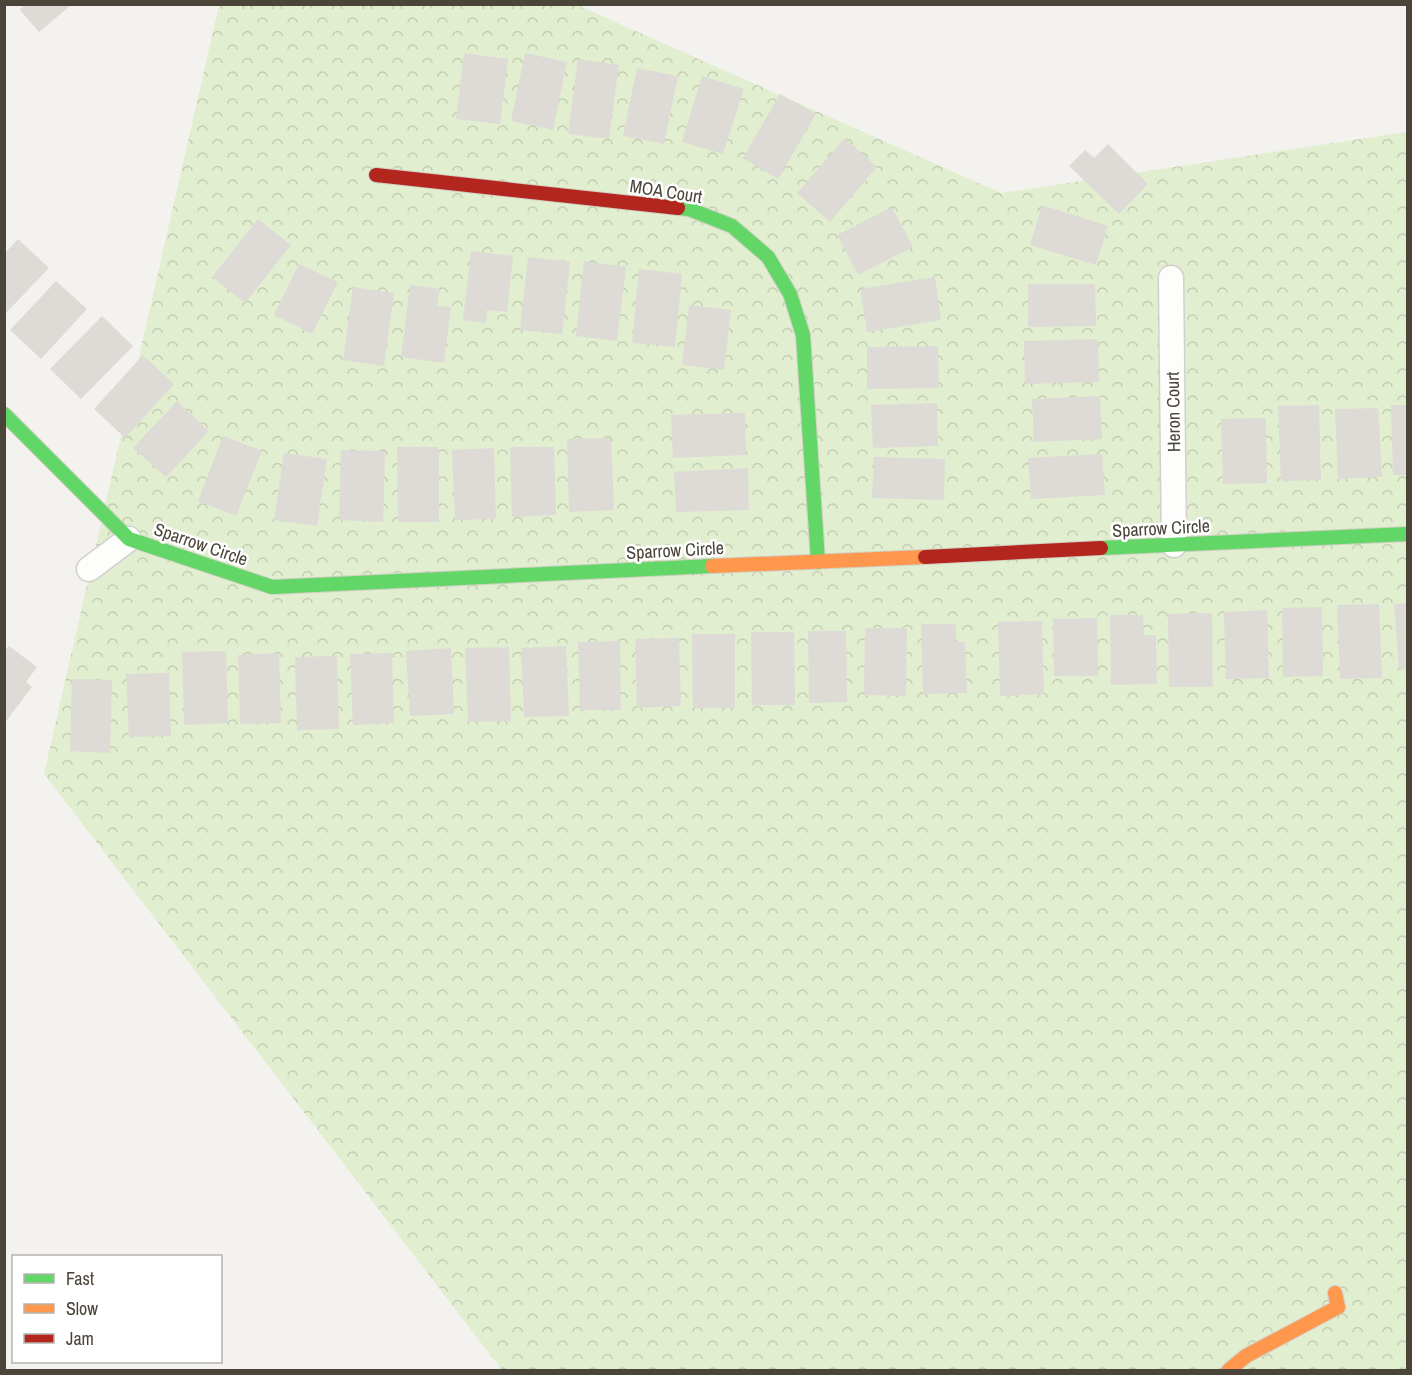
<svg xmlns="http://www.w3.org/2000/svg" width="1412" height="1375" font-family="'Archivo Narrow',sans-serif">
	<defs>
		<pattern id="forest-crowns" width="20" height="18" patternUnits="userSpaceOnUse" patternTransform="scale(1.5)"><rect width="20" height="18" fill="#e1eecf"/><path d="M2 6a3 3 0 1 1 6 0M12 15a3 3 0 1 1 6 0" fill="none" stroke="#c3cdb2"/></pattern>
	</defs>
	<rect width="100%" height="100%" fill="#f4f2ee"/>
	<path fill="url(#forest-crowns)" d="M 219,5 L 577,5 L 1001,193 L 1407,132 L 1407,1370 L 502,1370 L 44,774 Z"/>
	<path fill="#dedbd6" d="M 25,4 L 72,4 L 39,32 L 20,10 Z
		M 464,53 L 508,59 L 500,124 L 456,119 Z
		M 525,53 L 567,62 L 553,130 L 511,121 Z
		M 578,59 L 619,65 L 609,139 L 568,134 Z
		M 637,68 L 678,76 L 664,144 L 623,136 Z
		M 702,76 L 744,89 L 723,154 L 682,142 Z
		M 780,94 L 816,114 L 778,179 L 743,158 Z
		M 845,138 L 877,167 L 830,222 L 797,193 Z
		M 1108,144 L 1148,184 L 1119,214 L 1069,166 L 1085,150 L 1094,158 Z
		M 1042,205 L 1108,226 L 1096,265 L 1030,245 Z
		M 892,207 L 913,247 L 858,275 L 837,235 Z
		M 258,219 L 291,245 L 245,303 L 212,277 Z
		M 18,239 L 49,268 L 4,315 L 4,254 Z
		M 471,251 L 513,256 L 507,312 L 487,310 L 486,323 L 463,320 Z
		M 528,257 L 570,262 L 562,334 L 520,330 Z
		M 584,261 L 626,267 L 617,341 L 576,336 Z
		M 299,264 L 338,282 L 312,334 L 274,315 Z
		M 639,269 L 682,274 L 675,347 L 632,343 Z
		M 935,277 L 941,320 L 867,332 L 860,289 Z
		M 56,281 L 87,309 L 41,359 L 10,330 Z
		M 1028,284 L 1095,284 L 1096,326 L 1028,327 Z
		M 410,285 L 440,289 L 437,306 L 451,307 L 444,363 L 401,357 Z
		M 353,287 L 394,293 L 384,366 L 343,360 Z
		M 689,305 L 731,310 L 724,370 L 682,365 Z
		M 102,316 L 133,346 L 81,399 L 50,369 Z
		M 1098,339 L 1099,382 L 1025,384 L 1024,341 Z
		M 938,346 L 939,388 L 867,389 L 867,347 Z
		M 143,355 L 174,384 L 125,438 L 94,409 Z
		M 1100,396 L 1102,439 L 1034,442 L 1032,399 Z
		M 177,401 L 209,431 L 166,477 L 133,448 Z
		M 937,403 L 938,446 L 873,448 L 871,405 Z
		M 1319,405 L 1321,480 L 1281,481 L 1278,406 Z
		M 1391,405 L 1408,405 L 1408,475 L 1393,475 Z
		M 1378,408 L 1382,477 L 1338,479 L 1335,409 Z
		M 745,413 L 746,455 L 673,458 L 671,415 Z
		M 1266,418 L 1267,483 L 1223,484 L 1221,419 Z
		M 223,436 L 262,451 L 236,516 L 198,501 Z
		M 611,438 L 614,510 L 569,512 L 567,439 Z
		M 397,447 L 439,447 L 439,522 L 398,522 Z
		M 510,447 L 554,447 L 556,515 L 512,517 Z
		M 494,448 L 496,519 L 455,520 L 452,450 Z
		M 341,450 L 385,451 L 383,522 L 339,520 Z
		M 284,453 L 327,459 L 317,526 L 274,520 Z
		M 1102,454 L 1105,495 L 1031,499 L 1028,458 Z
		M 874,457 L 945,459 L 944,500 L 872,498 Z
		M 748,468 L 749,510 L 676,512 L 674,472 Z
		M 1408,603 L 1408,669 L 1399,670 L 1394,604 Z
		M 1379,604 L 1382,678 L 1340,679 L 1337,605 Z
		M 1322,607 L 1323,676 L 1283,677 L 1282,608 Z
		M 1267,610 L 1269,678 L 1226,679 L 1224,612 Z
		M 1212,613 L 1213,687 L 1169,687 L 1168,614 Z
		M 1110,615 L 1143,615 L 1144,635 L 1156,635 L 1157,684 L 1111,685 Z
		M 1097,618 L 1098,676 L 1054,676 L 1053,619 Z
		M 1042,621 L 1044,694 L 1000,696 L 998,622 Z
		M 921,624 L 956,624 L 956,642 L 965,642 L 967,693 L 923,694 Z
		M 865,628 L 907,628 L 906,696 L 864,695 Z
		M 808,631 L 846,631 L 847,702 L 809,703 Z
		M 751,632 L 794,632 L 795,705 L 752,705 Z
		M 692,634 L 735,634 L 735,708 L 693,708 Z
		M 679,638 L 681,706 L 637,708 L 635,639 Z
		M 620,641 L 621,710 L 580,710 L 578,642 Z
		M 9,646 L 37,667 L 26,682 L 32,687 L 4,724 L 4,652 Z
		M 566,646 L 569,716 L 524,717 L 521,648 Z
		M 509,647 L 511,721 L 468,722 L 465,648 Z
		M 451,648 L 454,714 L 410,716 L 406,651 Z
		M 226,651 L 228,723 L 184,725 L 182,652 Z
		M 279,653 L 281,723 L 240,724 L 238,655 Z
		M 392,653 L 394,723 L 353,725 L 350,654 Z
		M 337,656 L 339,729 L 297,730 L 295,657 Z
		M 169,673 L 171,736 L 129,737 L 126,674 Z
		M 72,679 L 112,680 L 110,753 L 70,751 Z"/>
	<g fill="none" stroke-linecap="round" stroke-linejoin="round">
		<g stroke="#d2d0cb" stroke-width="27">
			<path id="street" d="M 1171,278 L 1174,545
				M 89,569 L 129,539"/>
		</g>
		<g stroke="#d3cfc5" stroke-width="16">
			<path id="fast" d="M 678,208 L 689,209 L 732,226 L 768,257 L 790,294 L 803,335 L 818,562
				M 4,414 L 129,539 L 272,587 L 712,566
				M 1101,548 L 1408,534"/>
		</g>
		<g stroke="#d3cfc5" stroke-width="16">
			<path id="slow" d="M 712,566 L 925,557
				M 1229,1370 L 1246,1356 L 1338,1307 L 1335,1293"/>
		</g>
		<g stroke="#d3cfc5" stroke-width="16">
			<path id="jam" d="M 376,175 L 678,208
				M 925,557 L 1101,548"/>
		</g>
		<use href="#street" stroke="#fdfdfc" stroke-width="24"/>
		<use href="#fast" stroke="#63d668" stroke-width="14"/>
		<use href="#slow" stroke="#ff974d" stroke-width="14"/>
		<use href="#jam" stroke="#b3261e" stroke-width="14"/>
	</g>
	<g text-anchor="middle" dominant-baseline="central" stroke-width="5" stroke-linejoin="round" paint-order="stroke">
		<g font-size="18" fill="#4b4439" stroke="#fff">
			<text transform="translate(666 191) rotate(9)">MOA Court</text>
			<text transform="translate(1173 412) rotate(-91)">Heron Court</text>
			<text transform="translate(1161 528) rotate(-3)">Sparrow Circle</text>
			<text transform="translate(201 544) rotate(19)">Sparrow Circle</text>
			<text transform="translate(675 550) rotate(-3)">Sparrow Circle</text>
		</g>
	</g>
	<rect width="1412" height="1375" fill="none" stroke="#4b4439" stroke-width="12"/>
	<rect x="12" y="1255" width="210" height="108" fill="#ffffff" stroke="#b7b4b0" stroke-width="1.5"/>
	<rect x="24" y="1274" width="30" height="9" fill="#63d668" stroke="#b7b4b0" stroke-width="1.5"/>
	<text x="66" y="1285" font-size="18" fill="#4b4439">Fast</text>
	<rect x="24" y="1304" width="30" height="9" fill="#ff974d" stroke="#b7b4b0" stroke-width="1.5"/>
	<text x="66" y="1315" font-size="18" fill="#4b4439">Slow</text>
	<rect x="24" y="1334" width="30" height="9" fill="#b3261e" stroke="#b7b4b0" stroke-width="1.5"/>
	<text x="66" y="1345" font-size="18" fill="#4b4439">Jam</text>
</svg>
